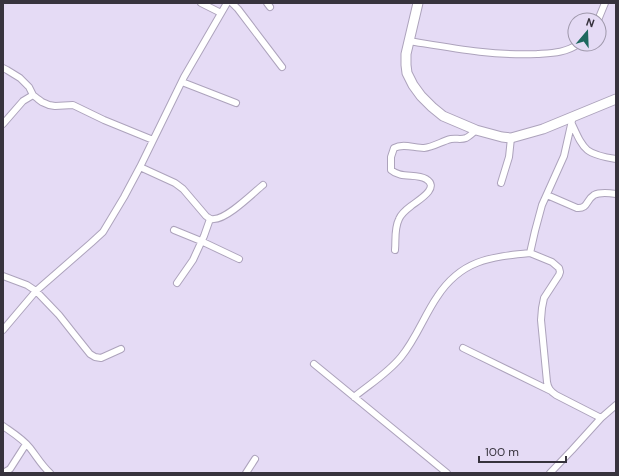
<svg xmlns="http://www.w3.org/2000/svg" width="619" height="476" font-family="'DM Sans',sans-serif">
	<rect width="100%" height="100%" fill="#e5dbf5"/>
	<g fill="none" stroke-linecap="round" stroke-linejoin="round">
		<g stroke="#ada3bc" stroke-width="8">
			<path id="street" d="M 201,3 L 221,13
				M 232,3 L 238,9 L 282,67
				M 267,3 L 270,7
				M 598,20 L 605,3
				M 409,41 C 452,48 493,56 537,54 C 551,53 566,53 578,44
				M 3,68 L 7,70 L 20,78 L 29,87 L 33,95 L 38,99 L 42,102 L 49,105 L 55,106 L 73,105 L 104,120 L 153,140
				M 182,82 L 236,103
				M 573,116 L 564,156 L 542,205 L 535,231 L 530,253 L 552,262 L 559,268 L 560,272 L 559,275 L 544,298 L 542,308 L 541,320 L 547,382 C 548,388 550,391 556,395 L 601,418
				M 571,122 C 584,150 584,154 616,159
				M 3,124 L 23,101 L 33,95
				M 140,167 L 175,183 L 183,189 L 206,216 C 209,218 211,220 214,219 C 227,219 252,194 263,185
				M 501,183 L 509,157 L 511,138
				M 547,195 L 577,208 C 588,209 586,200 594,195 C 600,192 609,193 616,194
				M 174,230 L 201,241 L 239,259
				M 395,250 C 396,240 394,229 399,219 C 401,214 407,209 411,206 C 417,201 441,188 426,179 C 416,173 401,179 391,170 L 391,157 L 394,148 C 403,143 414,148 424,148 C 434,147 442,141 451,139 C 456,138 461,140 466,138 C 470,136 473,133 476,130
				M 3,276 L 27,285 L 36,291 L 59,315 L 74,334 L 90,354 L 95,357 L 101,358 L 121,349
				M 177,283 L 193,260 L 204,236 L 210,219
				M 3,330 L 36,291 L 91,243 L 103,232 L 124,197 L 140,167 L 184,77 L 227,3
				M 463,348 L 551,391
				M 314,364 L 447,473
				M 354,397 C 370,384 388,373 401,357 C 416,339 424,316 437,297 C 461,260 490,257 530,253
				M 3,426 C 13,433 23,439 30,448 C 37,457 42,466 50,473
				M 3,473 L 10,469 L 26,444
				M 246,473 L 255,459
				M 550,473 L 572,450 L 601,418 L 616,405"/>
		</g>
		<g stroke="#ada3bc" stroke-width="11">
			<path id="secondary" d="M 418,3 L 406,54 L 406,65 L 407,73 L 413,85 L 421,96 L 432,107 L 443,116 L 476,130 L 502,137 L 511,138 L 543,129 L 616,99"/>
		</g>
		<use href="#street" stroke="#fff" stroke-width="6"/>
		<use href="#secondary" stroke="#fff" stroke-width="9"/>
	</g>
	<rect width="619" height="476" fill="none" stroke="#37333d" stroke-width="8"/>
	<g transform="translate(587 32) rotate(19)"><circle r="19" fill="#e5dbf5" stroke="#9f98ab"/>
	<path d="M0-3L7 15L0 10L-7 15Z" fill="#1e685f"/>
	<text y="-6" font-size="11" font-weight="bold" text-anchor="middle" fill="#37333d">N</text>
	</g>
	<path d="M479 456v6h87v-6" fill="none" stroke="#37333d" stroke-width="2"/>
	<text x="485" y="456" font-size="12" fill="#37333d" stroke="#e5dbf5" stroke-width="3" paint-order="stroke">100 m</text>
</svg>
